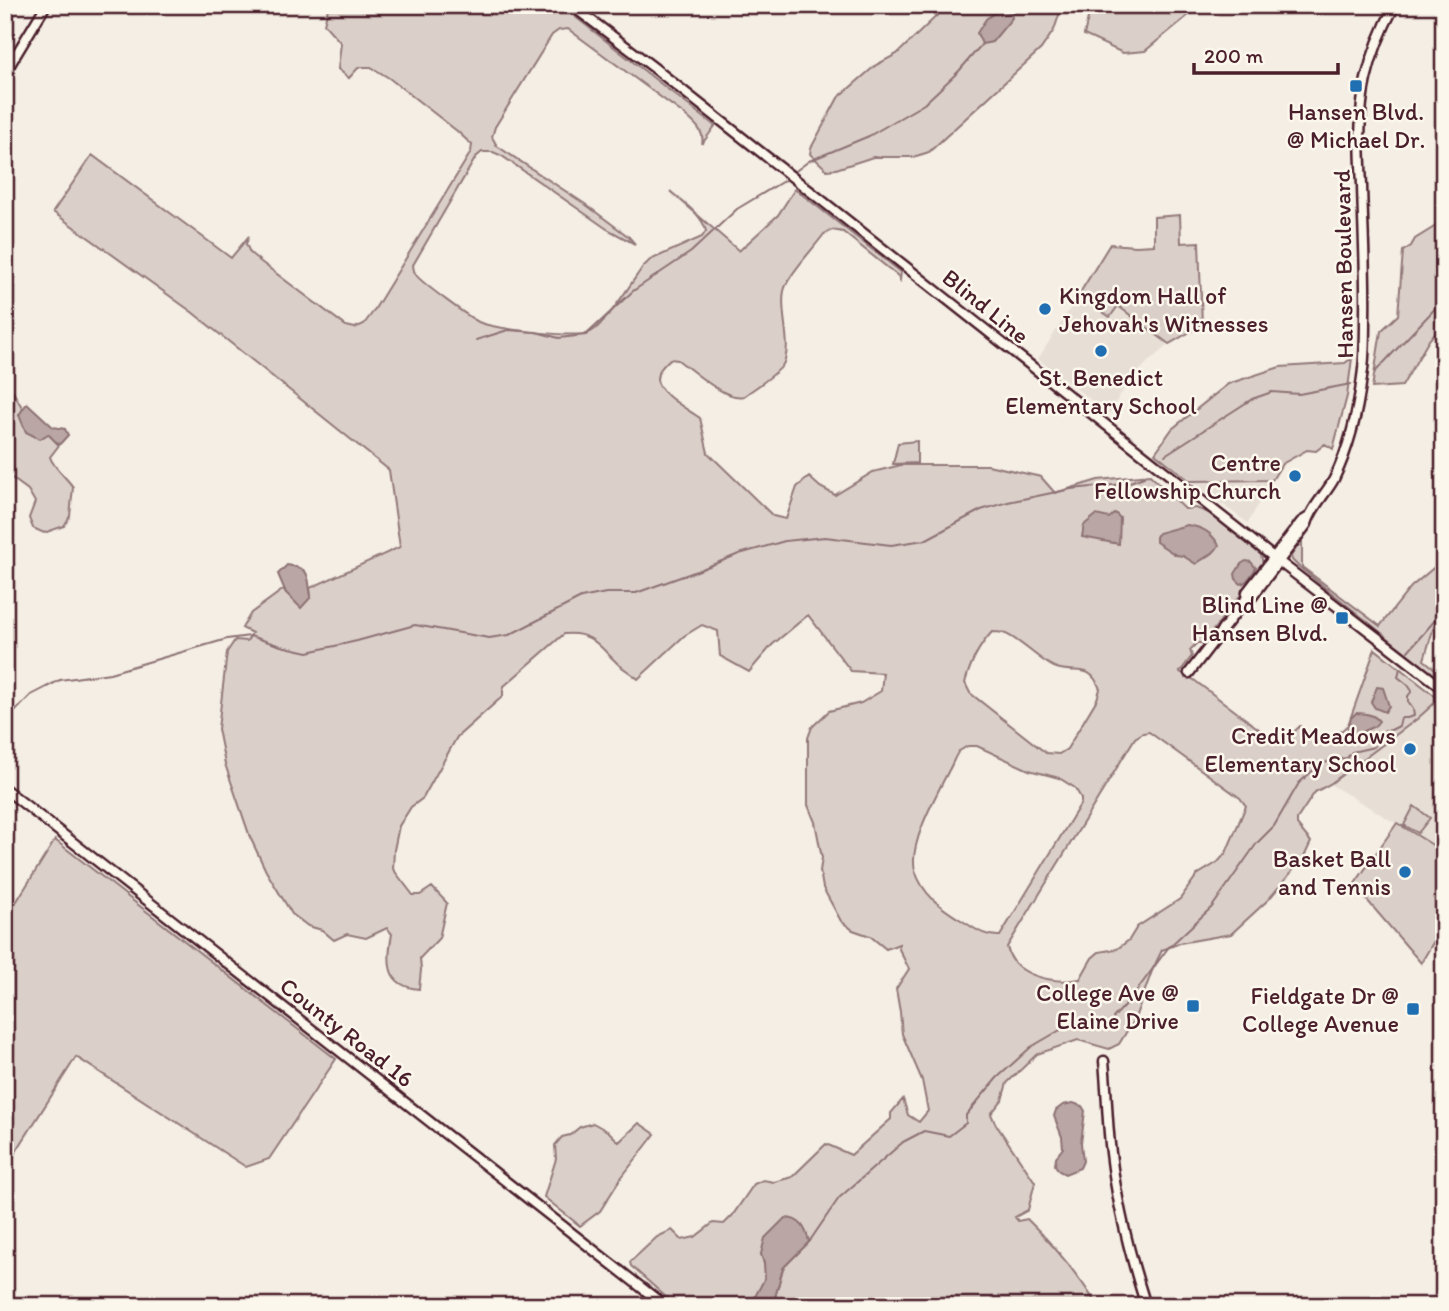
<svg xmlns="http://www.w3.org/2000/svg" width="1449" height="1311" font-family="Itim,sans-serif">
	<rect width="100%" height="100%" fill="#f4eee4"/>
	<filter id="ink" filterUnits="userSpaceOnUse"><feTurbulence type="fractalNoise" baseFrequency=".0143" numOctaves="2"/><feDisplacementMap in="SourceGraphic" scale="14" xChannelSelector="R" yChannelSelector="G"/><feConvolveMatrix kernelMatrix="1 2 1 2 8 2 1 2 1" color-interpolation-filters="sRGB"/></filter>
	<g filter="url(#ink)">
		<path fill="#e7dfd6" d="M 1078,296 L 1109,317 L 1117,306 L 1169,344 L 1147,363 L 1132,379 L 1120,395 L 1109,414 L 1038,359 Z
			M 1272,480 L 1248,523 L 1190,481 Z
			M 1439,699 L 1444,703 L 1444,852 L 1330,784 L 1417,719 Z"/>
		<path fill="#dbd0c9" stroke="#92787a" stroke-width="2" fill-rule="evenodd" d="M 329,5 L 560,5 L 715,126 L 702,144 C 705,131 694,123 685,115 L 568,29 L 559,30 L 552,35 L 495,127 L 492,137 L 497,146 L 585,204 L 629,237 L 635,244 L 607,229 L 502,156 L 493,152 L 482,152 L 476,157 L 413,265 C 414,271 413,270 416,275 C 422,283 472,320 481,323 C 499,329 570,338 588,333 C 603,329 632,282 642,268 L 650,260 L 702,237 L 706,231 C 702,214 682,202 670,191 L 739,251 L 778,215 L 795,189 L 901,272 L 900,280 L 898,276 L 843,232 L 832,230 L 824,234 C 814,248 787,276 784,291 C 779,312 794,348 782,366 C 774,376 755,388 744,396 C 726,401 693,371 678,360 L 670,359 C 664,365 657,371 657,379 C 658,394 689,410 700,418 L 708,453 L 773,516 L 786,519 L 797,487 L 809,477 L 820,487 L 835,495 L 873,472 L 901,465 L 988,465 L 1041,477 L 1055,493 L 1098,480 L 1150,475 L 1185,509 L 1196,508 L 1209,513 L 1261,555 L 1263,564 L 1261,569 L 1203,643 L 1197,643 L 1190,650 L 1192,656 L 1180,672 L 1194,680 L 1280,745 L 1300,726 L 1324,746 L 1348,725 L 1375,649 L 1439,699 L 1417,719 L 1330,784 L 1315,792 L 1297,819 L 1297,825 L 1311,842 L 1304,857 L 1269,899 L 1231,934 L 1180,943 L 1162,950 L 1152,971 L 1135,1018 L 1119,1044 L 1109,1049 L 1078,1040 L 1037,1054 L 1007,1083 L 1002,1100 L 991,1114 L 995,1123 L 1035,1182 L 1028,1210 L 1015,1217 L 1018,1221 L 1027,1219 C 1054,1245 1078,1275 1098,1306 L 766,1306 L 774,1301 L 783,1268 L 809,1242 L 761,1254 C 770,1279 762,1285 750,1306 L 676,1306 L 631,1266 L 630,1262 L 657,1237 L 672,1230 L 682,1240 L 695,1237 L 713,1223 L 724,1224 L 732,1216 L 754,1184 L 763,1180 L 774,1182 L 792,1177 L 826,1144 L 851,1155 L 891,1119 L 891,1113 L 903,1099 L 908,1115 L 919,1122 L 928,1111 L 922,1080 L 902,1034 L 900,1012 L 896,989 L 909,969 L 899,949 L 899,944 L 886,949 L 870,936 L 853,930 L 841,921 L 823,888 L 820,871 L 822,858 L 815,822 L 808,805 L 808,738 L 812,727 L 829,711 L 861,703 L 881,691 L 883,673 L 851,671 L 808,615 L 772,645 L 749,672 L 720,656 L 718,631 L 702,625 L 684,636 L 638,679 C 631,673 622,668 616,662 C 599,646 591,631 564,634 L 503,687 L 503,696 L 457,737 L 423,798 L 411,807 L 399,826 L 394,850 L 393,869 L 413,895 L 420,895 L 432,887 L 447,903 L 439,938 L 420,958 L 421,970 L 419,989 C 385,986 387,961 392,934 L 387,928 L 366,938 L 347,934 L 334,940 L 322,930 L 308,926 L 292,914 L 266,871 L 250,837 L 225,764 L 218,729 L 227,652 L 235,640 L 247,641 L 252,633 L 242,628 L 251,613 L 284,589 L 286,593 L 311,597 L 310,588 L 400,547 L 389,470 L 192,312 L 53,212 L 92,155 L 231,258 L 249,236 L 246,244 L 250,253 L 261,262 L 346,326 L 355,328 L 364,324 L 373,312 L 471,152 L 472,145 L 457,131 L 389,78 L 371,67 L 359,67 L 349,78 L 338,69 L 341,43 L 324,24 ZM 992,632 C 995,632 999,632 1003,633 C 1018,637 1038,660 1054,667 C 1076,676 1089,661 1100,689 L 1097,699 L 1067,749 L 1059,754 L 1046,753 L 970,693 L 965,683 C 970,664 979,646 992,632 ZM 1149,732 L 1240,798 L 1246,806 L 1226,853 L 1218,862 L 1197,875 L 1180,899 L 1137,927 L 1129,940 L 1117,949 L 1099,952 L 1092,958 L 1080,979 C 1055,984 1013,977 1007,947 L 1135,738 L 1143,733 ZM 968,746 L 977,746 L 1029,770 L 1059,778 L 1075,788 L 1081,798 L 1081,803 L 1000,936 C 984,937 974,928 961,920 C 941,908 922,894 915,870 C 908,844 937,794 949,770 C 952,765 955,756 959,751 C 960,751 967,746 968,746 Z
			M 948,5 L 1022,6 L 1066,5 L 1062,6 L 1054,30 L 1041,49 L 929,152 L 913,157 L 873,157 L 836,169 L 827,170 L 810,154 L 811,148 L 838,98 L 876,65 L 897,54 Z
			M 1091,5 L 1201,5 L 1145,51 L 1123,53 L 1084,35 Z
			M 1180,215 L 1181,243 L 1199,242 L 1202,325 L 1169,344 L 1118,306 L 1110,317 L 1078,296 L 1110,244 L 1136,246 L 1154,245 L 1154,217 Z
			M 1444,221 L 1444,322 L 1429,340 L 1402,386 L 1372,388 L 1381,331 L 1398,315 L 1403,251 L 1411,246 L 1415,239 Z
			M 1352,358 L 1347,396 L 1333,449 L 1325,444 L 1316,451 L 1307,450 L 1282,464 L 1272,480 L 1190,481 L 1155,453 L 1172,429 L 1228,384 L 1280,367 L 1345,363 Z
			M 5,378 L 23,409 L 19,415 L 48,434 L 59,445 L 50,457 C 53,467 66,477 73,487 L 70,516 L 64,526 L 44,533 L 33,528 L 29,518 L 35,502 L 28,490 L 5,473 Z
			M 917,441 L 917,463 L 893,464 L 898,443 Z
			M 1302,540 L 1302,567 L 1380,626 L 1411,587 L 1444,559 L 1444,617 L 1434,626 L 1424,660 L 1444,676 L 1444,683 L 1298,566 L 1292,560 L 1291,556 Z
			M 1414,806 L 1430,818 L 1418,833 L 1404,825 Z
			M 1397,823 L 1444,852 L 1444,924 L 1421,963 L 1354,885 Z
			M 55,840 L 336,1059 L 269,1159 L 246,1167 L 76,1057 L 5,1169 L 5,920 Z
			M 593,1123 L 609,1132 L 619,1142 L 639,1123 L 655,1134 L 621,1178 L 600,1211 L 580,1226 L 544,1197 L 556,1159 L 555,1145 L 562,1137 L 570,1135 L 580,1127 Z"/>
		<path fill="#baa7a5" stroke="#8d7174" stroke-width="2" d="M 1002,7 L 1011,13 L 1012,18 L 992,42 L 982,44 L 977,33 L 986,19 Z
			M 27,403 L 53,427 L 65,429 L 68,435 L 59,445 L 48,434 L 40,439 L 26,432 L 19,415 Z
			M 1115,513 L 1120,518 L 1119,544 L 1082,537 L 1084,525 L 1096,515 L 1109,518 Z
			M 1187,525 C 1202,527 1211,532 1219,545 C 1213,556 1206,556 1196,564 L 1183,556 L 1176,555 L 1156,542 L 1156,537 L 1158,533 Z
			M 1246,561 L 1251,562 L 1256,568 C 1252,573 1249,582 1241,584 L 1236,579 L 1235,574 L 1241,564 Z
			M 287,565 C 312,569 307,575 311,597 L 301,608 L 286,593 L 278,574 Z
			M 1377,687 L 1383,688 L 1389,706 L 1385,712 L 1375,708 L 1371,702 Z
			M 1356,713 C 1364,713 1374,714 1379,721 L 1375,726 L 1354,736 L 1348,729 L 1351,718 Z
			M 1073,1103 L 1082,1106 L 1085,1111 L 1081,1143 L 1083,1161 L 1080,1168 L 1065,1174 L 1059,1171 L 1055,1165 L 1056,1157 L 1063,1148 L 1062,1137 L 1054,1116 L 1056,1110 L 1063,1105 Z
			M 785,1218 C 800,1218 806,1228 809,1242 L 783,1268 L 774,1301 L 766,1306 L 750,1306 L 765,1278 L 764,1263 L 761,1254 L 765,1238 Z"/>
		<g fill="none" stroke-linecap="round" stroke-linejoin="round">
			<path stroke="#8d7174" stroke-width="2" d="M 1011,13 L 1018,5
				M 793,173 L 809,161 L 869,136 L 924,104 L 959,71 L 982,44
				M 476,340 L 508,330 L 536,332 L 559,338 L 586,335 L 633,291 L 691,252 L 737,209 L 785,180
				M 1375,372 L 1444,299
				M 1165,455 L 1252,399 L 1272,392 L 1299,394 L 1351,384
				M 1408,651 L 1444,610
				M 5,722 L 31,695 L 60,680 L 110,673 L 227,639 L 250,636 L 281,646 L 308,652 L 357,641 L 415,625 L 489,638 L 509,635 L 581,598 L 606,593 L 636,593 L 697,571 L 739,554 L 785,541 L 825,537 L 891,545 L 925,540 L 981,510 L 1008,502 L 1071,489 L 1124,484 L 1144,477
				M 1113,1018 L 1129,1001 L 1168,948 L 1212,907 L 1257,843 L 1274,826 L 1299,783 L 1318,766 L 1332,760 L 1347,758 L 1352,752 L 1374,747 L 1384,731 L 1391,730 L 1399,726 L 1401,718 L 1407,718 L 1414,716 L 1413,709 L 1408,702 L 1408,696 L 1412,691 L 1408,685 L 1398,677 L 1400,668
				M 809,1242 L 839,1198 L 903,1142 L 924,1131 L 949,1136 L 966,1123 L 966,1115 L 997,1078 L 1031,1047 L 1062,1029 L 1090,1024"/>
			<g stroke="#4a1f2b" stroke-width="13">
				<path id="secondary" d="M 571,5 L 653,67 L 1277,560 L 1444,689
					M 5,73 L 46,5
					M 1246,599 L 1247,592 L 1301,522 L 1309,517
					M 1189,673 L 1246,599 L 1252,597 L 1307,524 C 1311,508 1326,494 1334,479 C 1349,448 1358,411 1362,377 C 1365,358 1365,338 1365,318 C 1366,274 1363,230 1362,185 C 1360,150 1358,114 1366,79 C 1372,53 1382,29 1395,5
					M 5,789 L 665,1306
					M 1104,1061 C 1107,1092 1107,1122 1111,1153 C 1117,1205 1130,1256 1146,1306"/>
			</g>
			<use href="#secondary" stroke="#fbf7ec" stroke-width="8"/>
		</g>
	</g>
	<g fill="#1f6fb2" stroke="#fbf7ec" stroke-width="2.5">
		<rect x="1349" y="79" width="14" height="14" rx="3.5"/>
		<circle cx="1045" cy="309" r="7"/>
		<circle cx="1101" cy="351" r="7"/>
		<circle cx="1295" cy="476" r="7"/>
		<rect x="1335" y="611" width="14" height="14" rx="3.5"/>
		<circle cx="1410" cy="749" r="7"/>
		<circle cx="1405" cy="872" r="7"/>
		<rect x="1186" y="999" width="14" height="14" rx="3.5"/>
		<rect x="1406" y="1002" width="14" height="14" rx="3.5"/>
	</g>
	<g text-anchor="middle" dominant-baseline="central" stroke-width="5" stroke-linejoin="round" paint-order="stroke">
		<g font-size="24" fill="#4a1f2b" stroke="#fbf7ec" text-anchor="end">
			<text x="1356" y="111" text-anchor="middle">Hansen Blvd.<tspan x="1356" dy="28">@ Michael Dr.</tspan></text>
			<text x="1059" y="295" text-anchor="start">Kingdom Hall of<tspan x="1059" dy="28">Jehovah's Witnesses</tspan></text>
			<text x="1101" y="377" text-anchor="middle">St. Benedict<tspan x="1101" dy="28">Elementary School</tspan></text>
			<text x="1281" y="462">Centre<tspan x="1281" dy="28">Fellowship Church</tspan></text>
			<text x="1328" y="604">Blind Line @<tspan x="1328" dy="28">Hansen Blvd.</tspan></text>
			<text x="1396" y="735">Credit Meadows<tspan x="1396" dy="28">Elementary School</tspan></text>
			<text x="1391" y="858">Basket Ball<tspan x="1391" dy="28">and Tennis</tspan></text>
			<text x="1179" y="992">College Ave @<tspan x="1179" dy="28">Elaine Drive</tspan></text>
			<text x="1399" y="995">Fieldgate Dr @<tspan x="1399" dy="28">College Avenue</tspan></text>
		</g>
		<g font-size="24" fill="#4a1f2b" stroke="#fbf7ec">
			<text transform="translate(1343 264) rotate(-91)">Hansen Boulevard</text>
			<text transform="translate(986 306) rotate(39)">Blind Line</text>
			<text transform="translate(347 1032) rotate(38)">County Road 16</text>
		</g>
	</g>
	<rect width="1449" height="1311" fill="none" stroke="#fbf7ec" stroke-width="28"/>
	<rect x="14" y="14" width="1421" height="1283" fill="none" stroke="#4a1f2b" stroke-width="2.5" filter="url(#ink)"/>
	<path d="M1194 63v10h144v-10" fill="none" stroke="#4a1f2b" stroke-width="3.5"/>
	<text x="1204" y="63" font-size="21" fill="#4a1f2b" stroke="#fbf7ec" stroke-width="5" paint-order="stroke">200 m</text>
</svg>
